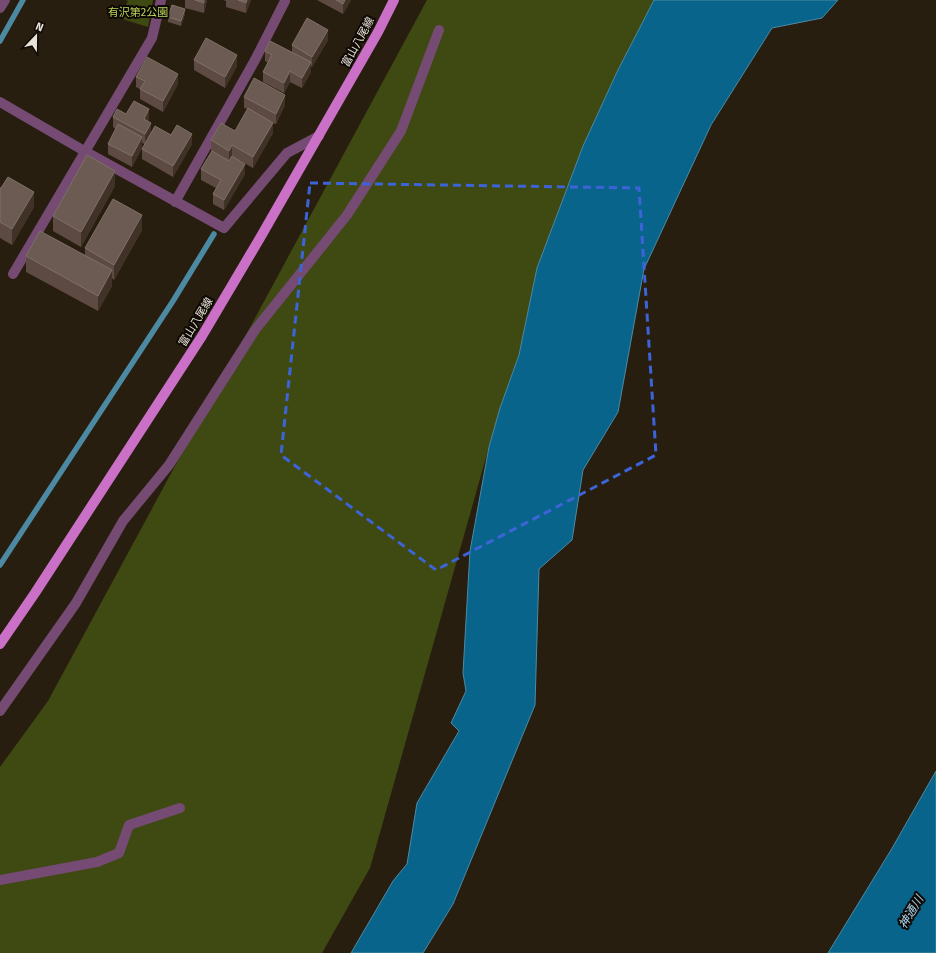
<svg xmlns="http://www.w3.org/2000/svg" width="936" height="953" font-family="'Fira Sans','Noto Sans JP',sans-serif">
	<rect width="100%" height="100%" fill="#281e10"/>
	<path fill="#3f4a12" d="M 126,0 L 153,0 L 148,27 L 119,18 L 128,1 Z
		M 427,0 L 654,0 L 617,72 L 583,146 L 537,268 L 519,355 L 500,408 L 370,868 L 322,953 L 0,953 L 0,767 L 48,701 Z"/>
	<path fill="#09648c" stroke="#4c8aa3" d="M 654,0 L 838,0 L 822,18 L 772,28 L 711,125 L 644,269 L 618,412 L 583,470 L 572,540 L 539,569 L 535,705 L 453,904 L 423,953 L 351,953 L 393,881 L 407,864 L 417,803 L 459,731 L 451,723 L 466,691 L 463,673 L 470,551 L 489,447 L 500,408 L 519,355 L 537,268 L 583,146 L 617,72 Z
		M 936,771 L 936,953 L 828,953 L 891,850 Z"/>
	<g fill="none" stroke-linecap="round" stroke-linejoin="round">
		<path stroke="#4c8aa3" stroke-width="5.5" d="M 0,41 L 23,0
			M 0,565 L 173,301 L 214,234"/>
		<path stroke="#754a73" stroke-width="10" d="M 0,711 L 76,603 L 123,521 L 169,465 L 255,330 L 347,215 L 401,131 L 439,30
			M 0,880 L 97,862 L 119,853 L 129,825 L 180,808"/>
		<path stroke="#754a73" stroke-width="10" d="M 0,8 L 5,0
			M 0,102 L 86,152 L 224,228 L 287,153 L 319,136
			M 175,202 L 255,60 L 285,1
			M 13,274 L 152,38 L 161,0"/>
		<path stroke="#ca70c6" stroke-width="10" d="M 0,644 L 35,593 L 202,336 L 260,238 L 378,32 L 394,0"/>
	</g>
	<path fill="#5d4a42" d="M 185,0 L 207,0 L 204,13 L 185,8 Z
		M 223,0 L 251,0 L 246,13 L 226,7 L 226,1 Z
		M 317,0 L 351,0 L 343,14 Z
		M 185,14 L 181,26 L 168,22 L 168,17 Z
		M 328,40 L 312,67 L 311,66 L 311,72 L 302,88 L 290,82 L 284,93 L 263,82 L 263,72 L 268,63 L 265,61 L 265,51 L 292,52 L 292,45 Z
		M 194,60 L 237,66 L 225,88 L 194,70 Z
		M 136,77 L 178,84 L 163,112 L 140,99 L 140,89 L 136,87 Z
		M 244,97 L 285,105 L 276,124 L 273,123 L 273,133 L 253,168 L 232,156 L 245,174 L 224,210 L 213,204 L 213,194 L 216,188 L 201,180 L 201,169 L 212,151 L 211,151 L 211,140 L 235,131 L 248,109 L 244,108 Z
		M 126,114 L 149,119 L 148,121 L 151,133 L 171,135 L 192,144 L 173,177 L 142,159 L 142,149 L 145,144 L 142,143 L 142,148 L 132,167 L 108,154 L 108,144 L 116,129 L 113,127 L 113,117 Z
		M 115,186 L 81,247 L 53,231 L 53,216 Z
		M 0,188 L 34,207 L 12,245 L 0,238 Z
		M 142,230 L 114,280 L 112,278 L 112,286 L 98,311 L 26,272 L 26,256 L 85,256 L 85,248 Z"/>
	<path fill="#413227" d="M 204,0 L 207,0 L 204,13 Z
		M 247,0 L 251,0 L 246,13 L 246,3 Z
		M 345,0 L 351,0 L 343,14 L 343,4 Z
		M 185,9 L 185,14 L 181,26 L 181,21 Z
		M 328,30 L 328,40 L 312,67 L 312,57 Z
		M 237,55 L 237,66 L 225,88 L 225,77 Z
		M 311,62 L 311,72 L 302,88 L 302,78 Z
		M 290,71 L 290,82 L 284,93 L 284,83 Z
		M 178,74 L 178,84 L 163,112 L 163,101 Z
		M 285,95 L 285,105 L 276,124 L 276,114 Z
		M 149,109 L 149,119 L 144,129 L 144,119 Z
		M 151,123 L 151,133 L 145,144 L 145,134 Z
		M 273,123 L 273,133 L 253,168 L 253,157 Z
		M 192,134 L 192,144 L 173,177 L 173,166 Z
		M 142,137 L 142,148 L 132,167 L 132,156 Z
		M 232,145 L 232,156 L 229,161 L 229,151 Z
		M 245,164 L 245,174 L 224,210 L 224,200 Z
		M 115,171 L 115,186 L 81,247 L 81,232 Z
		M 34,192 L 34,207 L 12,245 L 12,229 Z
		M 142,215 L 142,230 L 114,280 L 114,265 Z
		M 112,270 L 112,286 L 98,311 L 98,296 Z"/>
	<path fill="#6c5b52" stroke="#7f7067" d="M 195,0 L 204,0 L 204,3 Z
		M 238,0 L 247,0 L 246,3 Z
		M 336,0 L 345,0 L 343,4 Z
		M 172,5 L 185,9 L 181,21 L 168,17 Z
		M 307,18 L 328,30 L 312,57 L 292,45 Z
		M 206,38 L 237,55 L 225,77 L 194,60 Z
		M 270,41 L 311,62 L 302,78 L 290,71 L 284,83 L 263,72 L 272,55 L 265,51 Z
		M 147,57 L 178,74 L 163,101 L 140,89 L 145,81 L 136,77 Z
		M 254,78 L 285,95 L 276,114 L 244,97 Z
		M 134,101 L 149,109 L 144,119 L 151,123 L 145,134 L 113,117 L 117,109 L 126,114 Z
		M 248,108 L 273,123 L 253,157 L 232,145 L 229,151 L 211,140 L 221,123 L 235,131 Z
		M 118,124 L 142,137 L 132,156 L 108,144 Z
		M 177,125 L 192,134 L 173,166 L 142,149 L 155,126 L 171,135 Z
		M 212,151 L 229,161 L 232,156 L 245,164 L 224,200 L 213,194 L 221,180 L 201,169 Z
		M 87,155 L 115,171 L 81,232 L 53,216 Z
		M 8,177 L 34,192 L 12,229 L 0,222 L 0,188 L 1,188 Z
		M 113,199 L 142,215 L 114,265 L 85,248 Z
		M 40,231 L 112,270 L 98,296 L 26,256 Z"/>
	<path fill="none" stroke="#3c64d8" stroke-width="3" stroke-dasharray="8 5" stroke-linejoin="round" d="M 310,183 L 639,188 L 656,455 L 436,570 L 281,455 Z"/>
	<g text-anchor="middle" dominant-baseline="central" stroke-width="4" stroke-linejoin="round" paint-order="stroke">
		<g font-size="11" fill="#bdd75a" stroke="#0e0904">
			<text x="138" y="12">有沢第2公園</text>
		</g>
		<g font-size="11" fill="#e9e2d8" stroke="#0e0904">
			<text transform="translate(358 42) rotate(-61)">富山八尾線</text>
			<text transform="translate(196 322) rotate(-59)">富山八尾線</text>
		</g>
		<g font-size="12" font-style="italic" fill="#a8d5f1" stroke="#0e0904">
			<text transform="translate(911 912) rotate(-59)">神通川</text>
		</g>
	</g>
	<g transform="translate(36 36) rotate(22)" stroke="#0e0904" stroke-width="3" paint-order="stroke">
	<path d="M0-3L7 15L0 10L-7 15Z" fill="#e9e2d8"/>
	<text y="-6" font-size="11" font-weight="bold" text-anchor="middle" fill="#e9e2d8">N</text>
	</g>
</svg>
